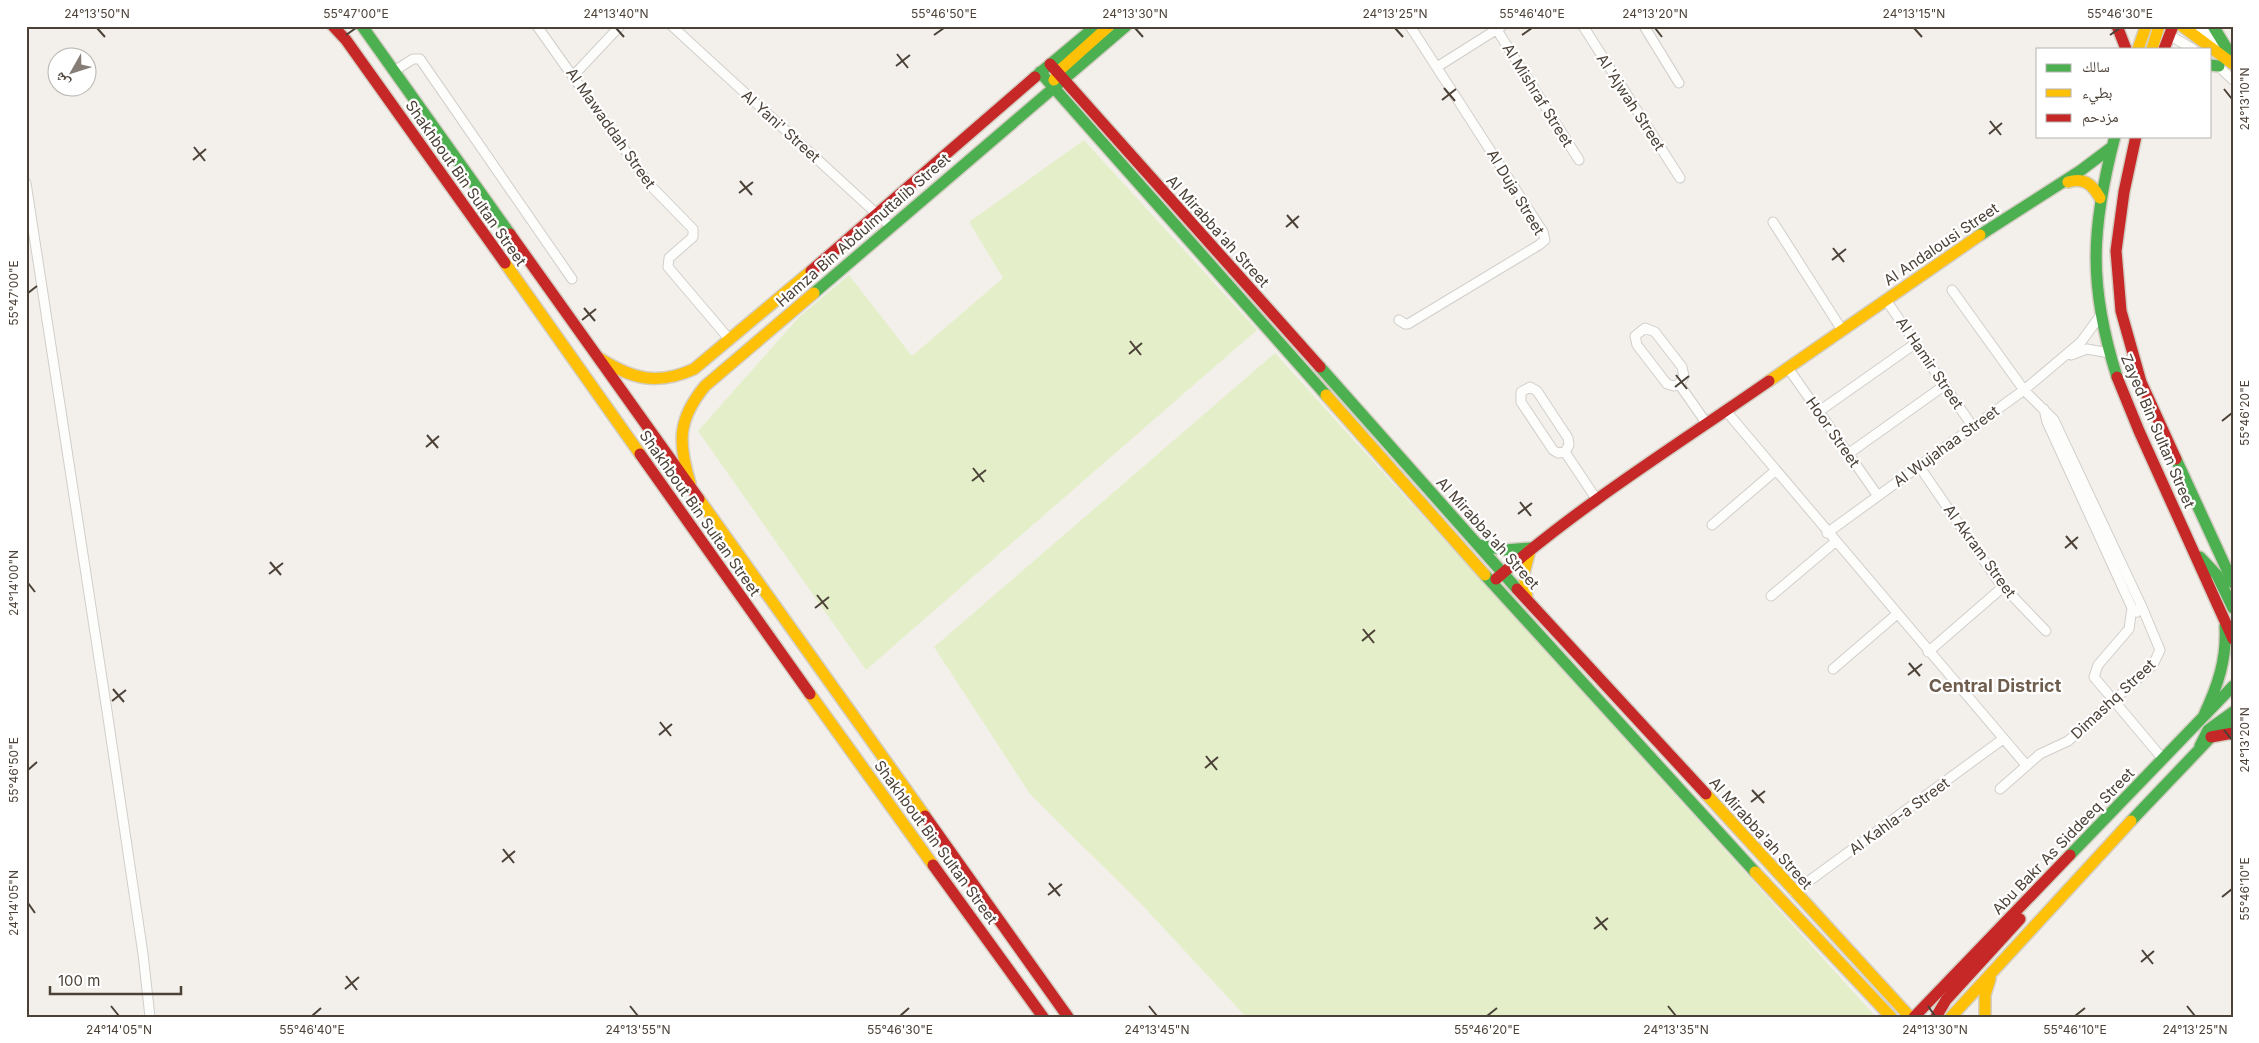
<svg xmlns="http://www.w3.org/2000/svg" width="2259" height="1043" font-family="Inter,'Noto Naskh Arabic',sans-serif">
	<rect width="100%" height="100%" fill="#f3f0ec"/>
	<path fill="#e4efca" d="M 1084,140 L 1257,330 L 866,670 L 698,431 L 800,316 L 849,275 L 912,356 L 1003,278 L 969,222 Z
		M 1275,353 L 1876,1017 L 1246,1017 L 1144,907 L 1030,794 L 934,647 Z"/>
	<g fill="none" stroke-linecap="round" stroke-linejoin="round">
		<g stroke="#d1ceca" stroke-width="11">
			<path id="street" d="M 537,26 L 649,184 L 693,229 L 693,237 L 669,258 L 668,267 L 730,340
				M 672,26 L 890,226
				M 1583,26 L 1680,178
				M 1644,26 L 1679,83
				M 2198,26 L 2218,42
				M 1497,30 L 1579,160
				M 2169,35 L 2193,49
				M 2217,65 L 2233,80
				M 1437,67 L 1502,26
				M 394,71 L 413,59 L 420,59 L 572,279
				M 573,76 L 620,26
				M 26,183 L 107,711 L 143,954 L 150,1017
				M 1773,222 L 1842,330
				M 1952,290 L 2024,390 L 2054,420 L 2142,607 L 2160,650 L 2153,665 L 2076,734 L 2068,741 L 2040,754 L 2000,789
				M 1886,300 L 1973,427
				M 1399,320 L 1405,324 L 1408,324 L 1539,245 L 1545,240 L 1543,232 L 1410,26
				M 1645,328 L 1655,332 L 1682,367 L 1684,376 L 1679,384 L 1674,386 L 1667,384 L 1637,345 L 1635,336 Z
				M 2071,355 L 2087,349 L 2109,353
				M 1788,368 L 1878,496
				M 1679,384 L 1707,424
				M 1530,387 L 1537,391 L 1568,438 L 1569,445 L 1565,452 L 1558,453 L 1553,450 L 1521,402 L 1521,392 Z
				M 2044,409 L 2047,422 L 2132,608 L 2137,612 L 2142,607
				M 1726,411 L 2026,765
				M 1818,412 L 1916,343
				M 1565,452 L 1597,500
				M 1848,454 L 1945,385
				M 1919,466 L 1998,581 L 2046,631
				M 1712,525 L 1775,471
				M 1827,533 L 2024,390 L 2081,342 L 2100,316
				M 1771,596 L 1835,542
				M 2132,608 L 2129,629 L 2098,665 L 2094,677 L 2162,758
				M 1928,652 L 2003,587
				M 1833,669 L 1897,614
				M 1794,892 L 2003,739"/>
		</g>
		<g stroke="#d3cdc2" stroke-width="14">
			<path id="fast" d="M 362,26 L 510,234
				M 2213,26 L 2229,52
				M 2210,65 L 2219,66
				M 1040,72 L 1326,395
				M 1035,77 L 1096,26
				M 2115,136 C 2091,228 2088,285 2117,377
				M 1980,235 L 2080,171 L 2112,147
				M 814,293 L 1126,26
				M 1320,367 L 1517,589
				M 2176,459 L 2233,583
				M 1479,545 L 1505,550 L 1531,548
				M 2200,557 L 2217,575 L 2233,608
				M 1485,575 L 1755,872
				M 2204,715 C 2218,685 2227,659 2225,626
				M 2200,746 L 2208,730 L 2233,712
				M 2131,821 L 2211,737 L 2233,724
				M 2070,855 L 2233,686"/>
		</g>
		<g stroke="#d3cdc2" stroke-width="14">
			<path id="slow" d="M 2182,26 L 2233,64
				M 2138,49 L 2146,26
				M 2152,49 L 2159,26
				M 1054,80 L 1061,69 L 1109,26
				M 2068,182 C 2084,177 2092,184 2100,198
				M 505,263 L 640,454
				M 599,358 C 632,379 657,386 694,369 L 811,271
				M 1769,381 L 1980,235
				M 1326,395 L 1485,575
				M 690,483 C 678,443 677,420 705,386 L 814,293
				M 699,499 L 925,816
				M 1527,599 L 1524,573 L 1530,550
				M 810,694 L 933,865
				M 1706,794 L 1910,1017
				M 1755,872 L 1891,1017
				M 1951,1017 L 2131,821
				M 1985,1017 L 1985,995 L 1990,979"/>
		</g>
		<g stroke="#d3cdc2" stroke-width="14">
			<path id="jam" d="M 333,26 L 346,40 L 505,263
				M 2117,26 L 2126,49
				M 2164,49 L 2173,26
				M 1050,64 L 1320,367
				M 2136,136 L 2124,192 L 2116,251 L 2121,311 L 2141,382 L 2176,459
				M 510,234 L 699,499
				M 811,271 L 1035,77
				M 2117,377 L 2139,431 L 2233,639
				M 640,454 L 810,694
				M 1496,579 C 1580,505 1677,445 1769,381
				M 1517,589 L 1706,794
				M 2211,737 L 2233,733
				M 925,816 L 1068,1017
				M 933,865 L 1043,1017
				M 1914,1017 L 2070,855
				M 1936,1017 L 1946,1000 L 2020,919"/>
		</g>
		<use href="#street" stroke="#fdfdfc" stroke-width="9"/>
		<use href="#fast" stroke="#4caf50" stroke-width="11"/>
		<use href="#slow" stroke="#ffc107" stroke-width="11"/>
		<use href="#jam" stroke="#c62828" stroke-width="11"/>
	</g>
	<path fill="none" stroke="#4b4137" stroke-width="2" d="M 97,28 L 105,37M 616,28 L 624,37M 1135,28 L 1143,37M 1395,28 L 1403,37M 1655,28 L 1662,37M 1914,28 L 1922,37M 346,35 L 356,28M 934,35 L 944,28M 1522,35 L 1532,28M 2110,35 L 2120,28M 897,54 L 908,68M 896,66 L 910,55M 1444,88 L 1455,101M 2224,89 L 2232,99M 1442,100 L 1456,89M 1990,121 L 2001,135M 1989,134 L 2002,123M 194,147 L 205,161M 193,160 L 206,149M 740,181 L 752,195M 739,193 L 753,182M 1287,215 L 1298,228M 1286,227 L 1299,216M 1833,248 L 1844,262M 1832,260 L 1846,249M 28,293 L 37,286M 584,308 L 595,321M 582,320 L 596,309M 1130,341 L 1141,355M 1129,354 L 1142,343M 1676,375 L 1687,389M 1675,387 L 1689,376M 2222,421 L 2232,413M 427,435 L 438,448M 426,447 L 439,436M 973,468 L 984,482M 972,481 L 986,470M 1520,502 L 1531,516M 1518,514 L 1532,503M 2066,536 L 2077,549M 2065,548 L 2078,537M 270,562 L 281,575M 269,574 L 283,563M 28,583 L 35,592M 817,595 L 828,609M 815,608 L 829,597M 1363,629 L 1374,643M 1362,641 L 1375,630M 1909,663 L 1920,676M 1908,675 L 1922,664M 113,689 L 124,702M 112,701 L 126,690M 660,722 L 671,736M 2224,730 L 2232,740M 659,735 L 672,724M 1206,756 L 1217,770M 1205,768 L 1218,757M 28,770 L 37,762M 1752,790 L 1764,803M 1751,802 L 1765,791M 503,849 L 514,863M 502,862 L 515,851M 1049,883 L 1060,896M 1048,895 L 1062,884M 2222,897 L 2232,889M 28,903 L 35,913M 1596,917 L 1607,930M 1594,929 L 1608,918M 2142,950 L 2153,964M 2141,962 L 2154,951M 346,976 L 357,990M 345,989 L 359,977M 111,1006 L 119,1016M 630,1006 L 638,1016M 1149,1006 L 1157,1016M 1668,1006 L 1676,1016M 1928,1006 L 1935,1016M 2187,1006 L 2195,1016M 312,1016 L 321,1008M 900,1016 L 909,1008M 1487,1016 L 1497,1008M 2075,1016 L 2085,1008"/>
	<g text-anchor="middle" dominant-baseline="central" stroke-width="4.5" stroke-linejoin="round" paint-order="stroke">
		<g font-size="15" fill="#4b4137" stroke="#fff">
			<text transform="translate(1538 95) rotate(58)">Al Mishraf Street</text>
			<text transform="translate(1631 102) rotate(57)">Al 'Ajwah Street</text>
			<text transform="translate(781 126) rotate(42)">Al Yani' Street</text>
			<text transform="translate(611 128) rotate(55)">Al Mawaddah Street</text>
			<text transform="translate(466 183) rotate(55)">Shakhbout Bin Sultan Street</text>
			<text transform="translate(1516 192) rotate(59)">Al Duja Street</text>
			<text transform="translate(863 230) rotate(-41)">Hamza Bin Abdulmuttalib Street</text>
			<text transform="translate(1218 231) rotate(48)">Al Mirabba'ah Street</text>
			<text transform="translate(1941 244) rotate(-34)">Al Andalousi Street</text>
			<text transform="translate(1930 363) rotate(56)">Al Hamir Street</text>
			<text transform="translate(2158 431) rotate(67)">Zayed Bin Sultan Street</text>
			<text transform="translate(1833 432) rotate(55)">Hoor Street</text>
			<text transform="translate(1946 446) rotate(-36)">Al Wujahaa Street</text>
			<text transform="translate(700 513) rotate(55)">Shakhbout Bin Sultan Street</text>
			<text transform="translate(1488 533) rotate(48)">Al Mirabba'ah Street</text>
			<text transform="translate(1980 551) rotate(54)">Al Akram Street</text>
			<text transform="translate(2113 699) rotate(-43)">Dimashq Street</text>
			<text transform="translate(1899 816) rotate(-36)">Al Kahla-a Street</text>
			<text transform="translate(1761 833) rotate(48)">Al Mirabba'ah Street</text>
			<text transform="translate(2063 841) rotate(-46)">Abu Bakr As Siddeeq Street</text>
			<text transform="translate(936 842) rotate(54)">Shakhbout Bin Sultan Street</text>
		</g>
		<g font-size="18" font-weight="bold" fill="#6f5d4d" stroke="#fff">
			<text x="1995" y="685">Central District</text>
		</g>
	</g>
	<rect width="2259" height="1043" fill="none" stroke="#ffffff" stroke-width="55"/>
	<rect x="2036" y="48" width="175" height="90" fill="#ffffff" stroke="#b7b3af"/>
	<rect x="2046" y="64" width="25" height="8" fill="#4caf50" stroke="#b7b3af"/>
	<text x="2082" y="72" font-size="15" fill="#4b4137">سالك</text>
	<rect x="2046" y="89" width="25" height="8" fill="#ffc107" stroke="#b7b3af"/>
	<text x="2082" y="98" font-size="15" fill="#4b4137">بطيء</text>
	<rect x="2046" y="114" width="25" height="8" fill="#c62828" stroke="#b7b3af"/>
	<text x="2082" y="122" font-size="15" fill="#4b4137">مزدحم</text>
	<g transform="translate(72 72) rotate(231)"><circle r="24" fill="#ffffff" stroke="#b7b3af"/>
	<path d="M0-4L9 19L0 12L-9 19Z" fill="#867e76"/>
	<text y="-8" font-size="14" font-weight="bold" text-anchor="middle" fill="#4b4137">ش</text>
	</g>
	<path d="M50 986v8h131v-8" fill="none" stroke="#4b4137" stroke-width="2.5"/>
	<text x="58" y="986" font-size="15" fill="#4b4137" stroke="#ffffff" stroke-width="4" paint-order="stroke">100 m</text>
	<rect x="28" y="28" width="2204" height="988" fill="none" stroke="#4b4137" stroke-width="2"/>
	<g font-size="12" text-anchor="middle" fill="#4b4137">
		<text x="97" y="18">24°13'50"N</text>
		<text x="356" y="18">55°47'00"E</text>
		<text x="616" y="18">24°13'40"N</text>
		<text x="944" y="18">55°46'50"E</text>
		<text x="1135" y="18">24°13'30"N</text>
		<text x="1395" y="18">24°13'25"N</text>
		<text x="1532" y="18">55°46'40"E</text>
		<text x="1655" y="18">24°13'20"N</text>
		<text x="1914" y="18">24°13'15"N</text>
		<text x="2120" y="18">55°46'30"E</text>
		<text transform="translate(2245 99) rotate(-90)" y="4">24°13'10"N</text>
		<text transform="translate(14 293) rotate(-90)" y="4">55°47'00"E</text>
		<text transform="translate(2245 413) rotate(-90)" y="4">55°46'20"E</text>
		<text transform="translate(14 583) rotate(-90)" y="4">24°14'00"N</text>
		<text transform="translate(2245 740) rotate(-90)" y="4">24°13'20"N</text>
		<text transform="translate(14 770) rotate(-90)" y="4">55°46'50"E</text>
		<text transform="translate(2245 889) rotate(-90)" y="4">55°46'10"E</text>
		<text transform="translate(14 903) rotate(-90)" y="4">24°14'05"N</text>
		<text x="119" y="1034">24°14'05"N</text>
		<text x="312" y="1034">55°46'40"E</text>
		<text x="638" y="1034">24°13'55"N</text>
		<text x="900" y="1034">55°46'30"E</text>
		<text x="1157" y="1034">24°13'45"N</text>
		<text x="1487" y="1034">55°46'20"E</text>
		<text x="1676" y="1034">24°13'35"N</text>
		<text x="1935" y="1034">24°13'30"N</text>
		<text x="2075" y="1034">55°46'10"E</text>
		<text x="2195" y="1034">24°13'25"N</text>
	</g>
</svg>
